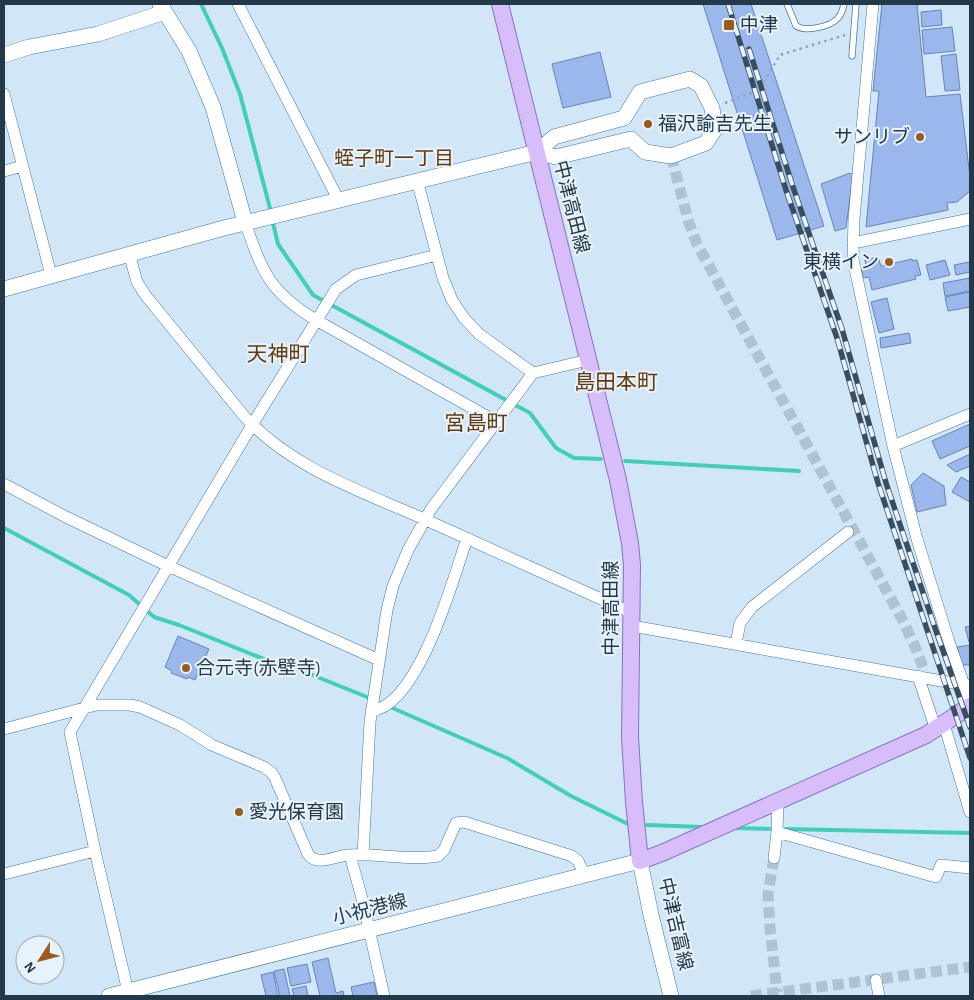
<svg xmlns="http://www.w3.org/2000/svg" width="974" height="1000" font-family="'Alegreya Sans','Noto Sans JP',sans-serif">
	<rect width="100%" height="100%" fill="#d1e7f8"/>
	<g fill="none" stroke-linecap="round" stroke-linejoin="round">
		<path stroke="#43cebb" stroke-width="4" d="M 201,4 L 222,48 L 240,94 L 271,212
			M 272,219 L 278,244 L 313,295 L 530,413 L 556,448 L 574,458 L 601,459
			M 625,461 L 799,471
			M 4,528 L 129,595 L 154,617 L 179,625 L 274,663 L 290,666 L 372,699
			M 388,706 L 507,758 L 571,796 L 630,825
			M 647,825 L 703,827
			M 733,828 L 776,829
			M 785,829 L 970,833"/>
	</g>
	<path fill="#9bb7ec" stroke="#6883b5" d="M 703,4 L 751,4 L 824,226 L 777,240 Z
		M 882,4 L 917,4 L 926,97 L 960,94 L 970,177 L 970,191 L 957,202 L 947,203 L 948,210 L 866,227 L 879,91 L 873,91 Z
		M 941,10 L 942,25 L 922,27 L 921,12 Z
		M 952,27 L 955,51 L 924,54 L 922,30 Z
		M 600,52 L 611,97 L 563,108 L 552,64 Z
		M 956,54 L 960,90 L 945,91 L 941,56 Z
		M 850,173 L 853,175 L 846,228 L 835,231 L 821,184 Z
		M 878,257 L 881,266 L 912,259 L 913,261 L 917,260 L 921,275 L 915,276 L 916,279 L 872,290 L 869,277 L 863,278 L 861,267 L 866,266 L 865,260 Z
		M 945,260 L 950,275 L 930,280 L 926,265 Z
		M 970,262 L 970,272 L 956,275 L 954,265 Z
		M 970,278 L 970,291 L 945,296 L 943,283 Z
		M 970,292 L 970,307 L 948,311 L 945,297 Z
		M 887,298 L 894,329 L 879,333 L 871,302 Z
		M 909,333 L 911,343 L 881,348 L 880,338 Z
		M 970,424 L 970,446 L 940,459 L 932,441 Z
		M 970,454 L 970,466 L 956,472 L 947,465 Z
		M 923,473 L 944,486 L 946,505 L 917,512 L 911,485 Z
		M 961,477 L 970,482 L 970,502 L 952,492 Z
		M 970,626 L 970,642 L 969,642 L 965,627 Z
		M 178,636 L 209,649 L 195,680 L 188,677 L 187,679 L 171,673 L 172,671 L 165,667 Z
		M 970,645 L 970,665 L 962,665 L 957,647 Z
		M 328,958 L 336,993 L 343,991 L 344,996 L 320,996 L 312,962 Z
		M 307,964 L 311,982 L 291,986 L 287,968 Z
		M 284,969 L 290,996 L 280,996 L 274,971 Z
		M 273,972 L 278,996 L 266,996 L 261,975 Z
		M 374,982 L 377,996 L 353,996 L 351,987 Z
		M 306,986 L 308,996 L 294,996 L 292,989 Z"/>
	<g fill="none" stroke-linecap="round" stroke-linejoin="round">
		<path stroke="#aec4d5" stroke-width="11" stroke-dasharray="11 5.5" stroke-linecap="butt" d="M 671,156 L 689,223 L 697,244 L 901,617 L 914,644 L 923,667
			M 774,858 L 768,894 L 770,928 L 777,992
			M 751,996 L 970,967"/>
		<g stroke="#44779e" stroke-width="7">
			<path id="lane" d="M 787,4 L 796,26 C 806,32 830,27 838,18 C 842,14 843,9 844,4
				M 852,56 L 856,4"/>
		</g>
		<g stroke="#44779e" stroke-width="12">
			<path id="street" d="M 238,4 L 338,199
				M 873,4 L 854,219 L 853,259 L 893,446 L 917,539 L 949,642 L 970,702
				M 4,94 L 51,275
				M 4,171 L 23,166
				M 417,180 L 443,278 L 452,300 L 464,318 L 479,334 L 533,373
				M 245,222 C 262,271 269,292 316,320 L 497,422
				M 853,243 L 970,219
				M 129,253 L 137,282 L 146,296 L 244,416 C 291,468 361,491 424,519 C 493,550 563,582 632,613
				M 893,446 L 970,414
				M 4,484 L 64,516 L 168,566 L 379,660
				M 632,626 L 970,686
				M 736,644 L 740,623 L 752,607 L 848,532
				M 918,676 L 936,730
				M 371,711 C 419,706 454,577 467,538
				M 944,724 L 970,812
				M 4,729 L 96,705 L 130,705 L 140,707 L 180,725 L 212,745 L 264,767 L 272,773 L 275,778 L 308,854 C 317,867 335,856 348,855 C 376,853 411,861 438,856 L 444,850 L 456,823 L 464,822 L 572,856 L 578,861 L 585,875
				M 777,832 L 936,877 L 941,865 L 970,868
				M 350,855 L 363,902 L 384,996
				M 363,855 L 370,722 L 387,610 L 393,586 L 408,550 L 431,509 L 533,373 L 588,360
				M 774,858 L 777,832 L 778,801
				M 4,874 L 95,851
				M 876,980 L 879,996
				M 129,996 L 95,851 L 70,732 L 252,425 L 336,289 L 356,275 L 437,255"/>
		</g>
		<g stroke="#44779e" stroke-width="16">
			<path id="secondary" d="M 160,4 L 189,51 L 213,107 L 245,222
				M 4,55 L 29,47 L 98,34 L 165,12
				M 4,289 L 224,228 L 537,152 L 554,137 L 624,118 L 640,92 L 690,79 L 701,86 L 712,108 L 715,129 L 706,143 L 671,156 L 645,152 L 631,139 L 556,157 L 537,152
				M 109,996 L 640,861 L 651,915 L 671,996"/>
		</g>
		<g stroke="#8774ba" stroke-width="18">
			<path id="primary" d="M 500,4 L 618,480 L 630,543 L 632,565 L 630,737 L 634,802 L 640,861 L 662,853 L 926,735 L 970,706"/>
		</g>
		<path stroke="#90a6b7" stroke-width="2.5" stroke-dasharray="2.5 4" stroke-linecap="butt" d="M 725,103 L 759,90 L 780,55 L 845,35"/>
		<use href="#lane" stroke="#fff" stroke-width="5.5"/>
		<use href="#street" stroke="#fff" stroke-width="11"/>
		<use href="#secondary" stroke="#fff" stroke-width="15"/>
		<use href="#primary" stroke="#d7befa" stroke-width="16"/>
		<g stroke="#394f60" stroke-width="5.5">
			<path id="rail" d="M 728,4 L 786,190 L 837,338 L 878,483 L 970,758
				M 749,49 L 793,187 L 842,329 L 886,483 L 935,628 L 970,727"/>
		</g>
		<use href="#rail" stroke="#e8f2fb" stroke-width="4" stroke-dasharray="11" stroke-linecap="butt"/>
	</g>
	<g fill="#985c1d" stroke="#e8f2fb" stroke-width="2">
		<rect x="723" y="19" width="12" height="12" rx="2.5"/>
		<circle cx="648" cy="124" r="5"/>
		<circle cx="920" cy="137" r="5"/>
		<circle cx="889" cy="262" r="5"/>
		<circle cx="186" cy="668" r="5"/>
		<circle cx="239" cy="812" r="5"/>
	</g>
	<g text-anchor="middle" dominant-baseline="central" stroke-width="4" stroke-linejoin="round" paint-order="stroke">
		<g font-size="19" fill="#23394a" stroke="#e8f2fb" text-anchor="start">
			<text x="740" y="25">中津</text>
			<text x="658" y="124">福沢諭吉先生</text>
			<text x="910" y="137" text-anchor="end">サンリブ</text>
			<text x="879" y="262" text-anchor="end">東横イン</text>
			<text x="196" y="668">合元寺(赤壁寺)</text>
			<text x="249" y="812">愛光保育園</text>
		</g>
		<g font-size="19" fill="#23394a" stroke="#e8f2fb">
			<text transform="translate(571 207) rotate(76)">中津高田線</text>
			<text transform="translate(611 608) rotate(-90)">中津高田線</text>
			<text transform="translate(370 910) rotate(-14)">小祝港線</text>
			<text transform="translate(675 924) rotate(77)">中津吉富線</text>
		</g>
		<g font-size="20" fill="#623a0e" stroke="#e8f2fb">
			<text x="394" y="159">蛭子町一丁目</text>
		</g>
		<g font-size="21" fill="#623a0e" stroke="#e8f2fb">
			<text x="278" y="354">天神町</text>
			<text x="616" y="382">島田本町</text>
			<text x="476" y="423">宮島町</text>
		</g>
	</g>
	<rect width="974" height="1000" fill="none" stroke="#23394a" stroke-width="10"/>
	<g transform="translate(40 960) rotate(234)"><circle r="24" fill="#e8f2fb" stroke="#99a8b4"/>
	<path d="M0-4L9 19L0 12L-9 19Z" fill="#985c1d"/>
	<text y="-8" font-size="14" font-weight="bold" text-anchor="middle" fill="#23394a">N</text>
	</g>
</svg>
